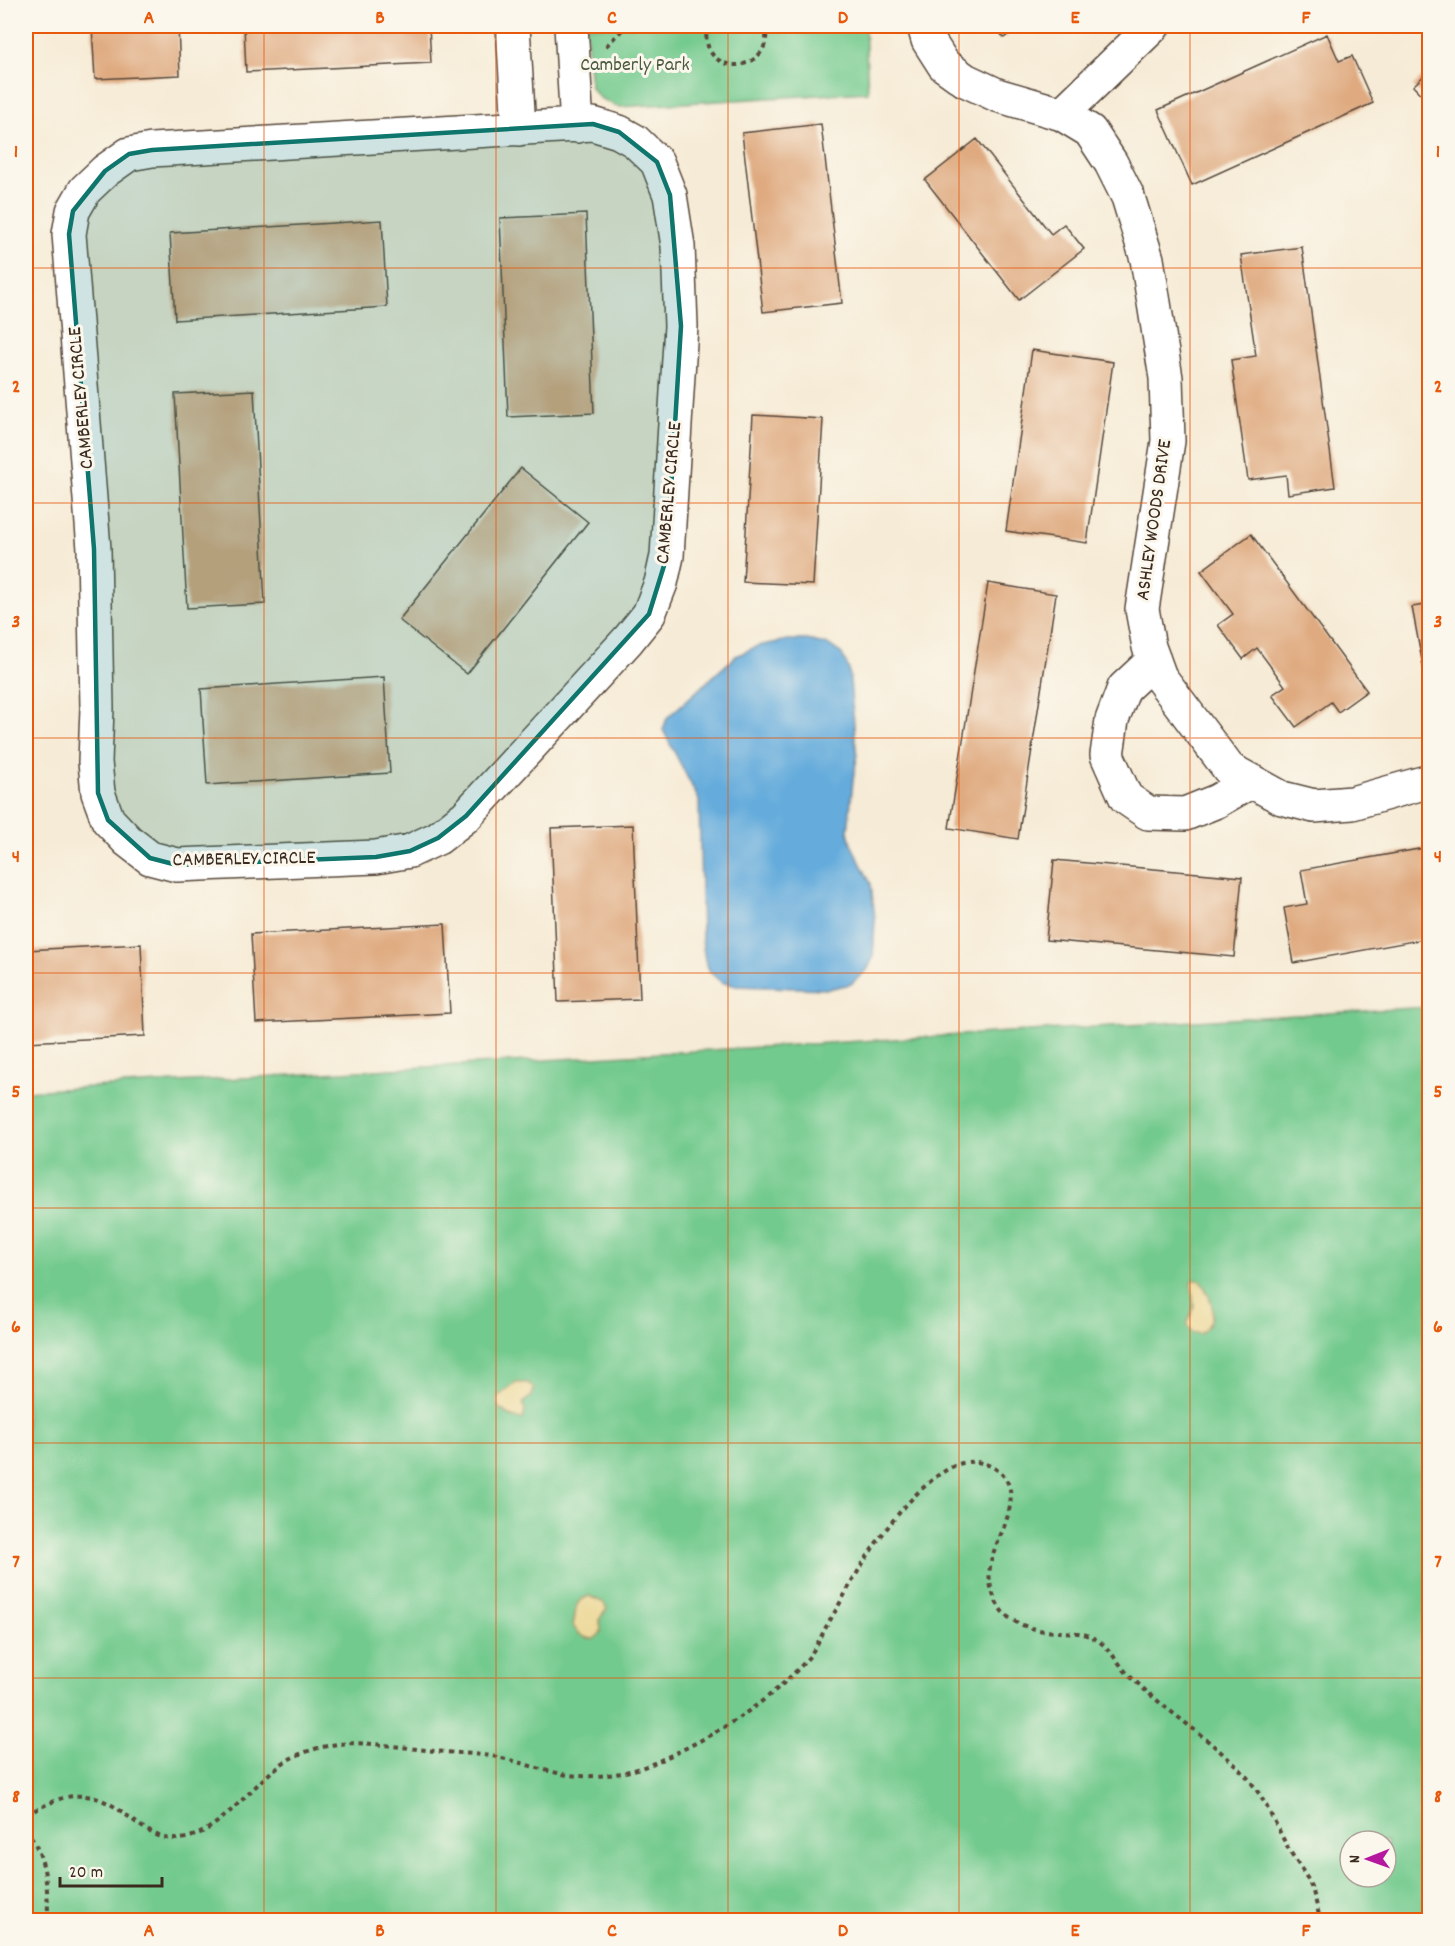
<svg xmlns="http://www.w3.org/2000/svg" width="1455" height="1946" font-family="Dekko,sans-serif">
	<rect width="100%" height="100%" fill="#fbf7ec"/>
	<filter id="ink" filterUnits="userSpaceOnUse"><feTurbulence type="fractalNoise" baseFrequency=".0167" numOctaves="2"/><feDisplacementMap in="SourceGraphic" scale="12" xChannelSelector="R" yChannelSelector="G"/><feConvolveMatrix kernelMatrix="1 2 1 2 8 2 1 2 1" color-interpolation-filters="sRGB"/></filter>
	<filter id="wash" filterUnits="userSpaceOnUse"><feTurbulence type="fractalNoise" baseFrequency=".008" numOctaves="4" result="noise"/><feDisplacementMap in="SourceGraphic" scale="24" xChannelSelector="R" yChannelSelector="G"/><feGaussianBlur stdDeviation="1.35" result="paint"/><feColorMatrix in="noise" values="0 0 0 0 0 0 0 0 0 0 0 0 0 0 0 0 0 1.4 0 .05"/><feComposite in="paint" operator="in"/></filter>
	<g filter="url(#wash)">
		<rect width="100%" height="100%" fill="#f6ebd6"/>
		<path fill="#73ca8e" stroke="#577a56" stroke-width="1.5" fill-rule="evenodd" d="M 586,26 L 865,26 L 868,92 L 618,107 L 600,98 L 591,88 Z
			M 1429,1007 L 1429,1920 L 26,1920 L 26,1091 ZM 1350,1841 L 1386,1841 L 1386,1877 L 1350,1877 Z"/>
		<path fill="#eeda9e" stroke="#94825e" stroke-width="1.5" d="M 1193,1280 L 1200,1280 C 1212,1299 1221,1318 1200,1334 L 1192,1332 L 1187,1325 L 1194,1306 L 1191,1282 Z
			M 516,1383 L 528,1383 L 534,1388 L 532,1396 L 526,1400 L 523,1404 L 525,1410 L 523,1419 C 513,1420 505,1412 498,1407 L 497,1397 Z
			M 589,1596 L 604,1603 L 607,1609 L 600,1618 C 599,1629 606,1630 594,1639 C 583,1638 578,1635 573,1625 C 578,1610 571,1603 589,1596 Z"/>
		<path fill="#65acdc" stroke="#506b7d" stroke-width="1.5" d="M 788,640 L 807,640 L 829,645 L 842,654 L 849,670 L 857,758 L 853,780 L 848,831 L 851,844 L 871,884 L 875,919 L 873,958 L 867,970 L 851,984 L 828,989 L 737,986 L 721,982 L 710,972 L 705,960 L 702,940 L 699,800 L 663,730 L 667,718 L 736,656 L 758,646 Z"/>
		<g id="blocks">
			<path fill="#dfaa80" d="M 92,26 L 178,26 L 180,75 L 95,79 Z
				M 244,26 L 429,26 L 431,63 L 246,72 Z
				M 994,26 L 1018,26 L 1004,38 Z
				M 1327,34 L 1339,61 L 1352,56 L 1373,103 L 1192,185 L 1158,110 Z
				M 1430,70 L 1430,104 L 1413,86 Z
				M 821,124 L 842,303 L 763,312 L 742,133 Z
				M 977,139 L 1051,234 L 1064,224 L 1084,249 L 1019,300 L 925,180 Z
				M 586,214 L 594,413 L 508,417 L 500,218 Z
				M 382,220 L 387,307 L 175,320 L 170,233 Z
				M 1302,247 L 1335,487 L 1288,494 L 1286,475 L 1248,480 L 1231,360 L 1256,356 L 1241,255 Z
				M 1032,350 L 1113,362 L 1087,543 L 1006,531 Z
				M 254,390 L 265,604 L 187,608 L 175,394 Z
				M 753,415 L 823,419 L 813,585 L 743,582 Z
				M 521,468 L 588,522 L 467,674 L 399,620 Z
				M 1251,534 L 1367,691 L 1338,712 L 1331,702 L 1296,727 L 1272,695 L 1285,686 L 1257,648 L 1243,659 L 1218,625 L 1233,614 L 1201,571 Z
				M 988,583 L 1056,594 L 1018,839 L 949,828 Z
				M 1430,604 L 1430,682 L 1426,682 L 1412,607 Z
				M 384,677 L 390,773 L 207,785 L 201,689 Z
				M 633,825 L 640,999 L 558,1002 L 551,828 Z
				M 1430,847 L 1430,938 L 1294,963 L 1284,908 L 1307,904 L 1301,870 Z
				M 1054,860 L 1242,877 L 1234,957 L 1046,940 Z
				M 445,924 L 450,1013 L 256,1023 L 251,934 Z
				M 141,944 L 145,1036 L 26,1042 L 26,950 Z"/>
		</g>
	</g>
	<g filter="url(#ink)">
		<use href="#blocks" fill-opacity="0" stroke="#57473a" stroke-width="1.5"/>
		<g fill="none" stroke-linecap="round" stroke-linejoin="round">
			<g stroke="#57473a" stroke-width="36">
				<path id="minor" d="M 513,26 L 519,129
					M 571,26 L 577,126
					M 924,26 L 928,40 L 944,65 L 965,80 L 997,95 L 1062,114 L 1090,131 L 1111,163 L 1128,197 L 1147,259 L 1166,378 L 1168,441 L 1142,609 L 1149,647 L 1160,677 L 1229,769 L 1282,798 L 1314,806 L 1352,803 L 1430,781
					M 1062,114 L 1153,26
					M 593,124 L 619,132 L 635,141 L 657,162 L 670,195 L 678,246 L 681,326 L 667,556 L 661,583 L 649,614 L 628,640 L 466,816 L 438,838 L 410,851 L 376,857 L 177,865 L 150,858 L 128,841 L 108,820 L 98,793 L 95,762 L 97,708 L 94,549 L 69,234 L 73,211 L 85,190 L 105,171 L 129,154 L 152,150 Z
					M 1154,660 L 1124,688 L 1112,720 L 1107,755 L 1126,798 L 1148,813 L 1185,814 L 1217,801 L 1250,782"/>
			</g>
			<path stroke="#57473a" stroke-width="4" stroke-dasharray="4.5 4.5" stroke-linecap="butt" d="M 706,26 C 706,33 706,42 709,49 C 721,73 757,69 765,44 C 767,38 766,32 766,26
				M 606,46 L 626,26
				M 26,1814 C 39,1809 52,1800 67,1797 C 120,1787 136,1842 179,1839 C 220,1836 253,1781 286,1761 C 301,1752 320,1747 337,1744 C 366,1741 397,1747 426,1750 C 449,1753 474,1753 497,1757 C 518,1761 537,1769 558,1773 C 587,1780 626,1775 654,1763 C 709,1739 769,1704 808,1658 C 815,1649 821,1637 826,1627 C 840,1604 852,1580 867,1557 C 885,1528 938,1456 977,1462 C 1000,1466 1014,1481 1010,1505 C 1005,1540 978,1560 995,1599 C 999,1608 1003,1614 1011,1619 C 1026,1629 1045,1632 1063,1632 C 1071,1633 1081,1632 1089,1636 C 1110,1644 1117,1665 1133,1679 C 1161,1706 1193,1727 1222,1753 C 1233,1763 1245,1773 1253,1785 C 1267,1804 1277,1827 1288,1848 C 1294,1858 1301,1868 1307,1878 C 1314,1891 1317,1906 1320,1920
				M 26,1829 C 46,1856 48,1887 48,1920"/>
			<use href="#minor" stroke="#fff" stroke-width="33"/>
		</g>
	</g>
	<path fill="#0f766e" fill-opacity="0.2" stroke="#0f766e" stroke-width="4.5" stroke-linejoin="round" d="M 593,124 L 619,132 L 657,162 L 670,195 L 681,326 L 667,556 L 649,614 L 466,816 L 438,838 L 410,851 L 376,857 L 177,865 L 150,858 L 108,820 L 98,793 L 94,549 L 69,234 L 73,211 L 105,171 L 129,154 L 152,150 Z"/>
	<path fill="none" stroke="#e8590c" stroke-width="1.5" stroke-opacity="0.55" d="M 264,26 L 264,1920M 496,26 L 496,1920M 728,26 L 728,1920M 959,26 L 959,1920M 1190,26 L 1190,1920M 26,268 L 1430,268M 26,503 L 1430,503M 26,738 L 1430,738M 26,973 L 1430,973M 26,1208 L 1430,1208M 26,1443 L 1430,1443M 26,1678 L 1430,1678"/>
	<g text-anchor="middle" dominant-baseline="central" stroke-width="6" stroke-linejoin="round" paint-order="stroke">
		<g font-size="20" fill="#4c5a40" stroke="#fbf7ec">
			<text x="635" y="66">Camberly Park</text>
		</g>
		<g font-size="20" fill="#3b2a1e" stroke="#fbf7ec">
			<text transform="translate(82 398) rotate(-95)">CAMBERLEY CIRCLE</text>
			<text transform="translate(670 493) rotate(-85)">CAMBERLEY CIRCLE</text>
			<text transform="translate(1155 520) rotate(-82)">ASHLEY WOODS DRIVE</text>
			<text transform="translate(244 860) rotate(-1)">CAMBERLEY CIRCLE</text>
		</g>
	</g>
	<rect width="1455" height="1946" fill="none" stroke="#fbf7ec" stroke-width="66"/>
	<g transform="translate(1368 1859) rotate(269)"><circle r="28" fill="#fbf7ec" stroke="#aea59a" stroke-width="1.5"/>
	<path d="M0-4.5L10 22L0 15L-10 22Z" fill="#b5179e"/>
	<text y="-9" font-size="16" font-weight="bold" text-anchor="middle" fill="#3b2a1e">N</text>
	</g>
	<path d="M60 1877v9h102v-9" fill="none" stroke="#3b2a1e" stroke-width="3"/>
	<text x="69" y="1877" font-size="18" fill="#3b2a1e" stroke="#fbf7ec" stroke-width="4.5" paint-order="stroke">20 m</text>
	<rect x="33" y="33" width="1389" height="1880" fill="none" stroke="#e8590c" stroke-width="2"/>
	<g font-size="20" text-anchor="middle" font-weight="bold" fill="#e8590c">
		<text x="149" y="23">A</text>
		<text x="380" y="23">B</text>
		<text x="612" y="23">C</text>
		<text x="843" y="23">D</text>
		<text x="1075" y="23">E</text>
		<text x="1306" y="23">F</text>
		<text x="16" y="157">1</text>
		<text x="1438" y="157">1</text>
		<text x="16" y="392">2</text>
		<text x="1438" y="392">2</text>
		<text x="16" y="627">3</text>
		<text x="1438" y="627">3</text>
		<text x="16" y="862">4</text>
		<text x="1438" y="862">4</text>
		<text x="16" y="1097">5</text>
		<text x="1438" y="1097">5</text>
		<text x="16" y="1332">6</text>
		<text x="1438" y="1332">6</text>
		<text x="16" y="1567">7</text>
		<text x="1438" y="1567">7</text>
		<text x="16" y="1802">8</text>
		<text x="1438" y="1802">8</text>
		<text x="149" y="1936">A</text>
		<text x="380" y="1936">B</text>
		<text x="612" y="1936">C</text>
		<text x="843" y="1936">D</text>
		<text x="1075" y="1936">E</text>
		<text x="1306" y="1936">F</text>
	</g>
</svg>
